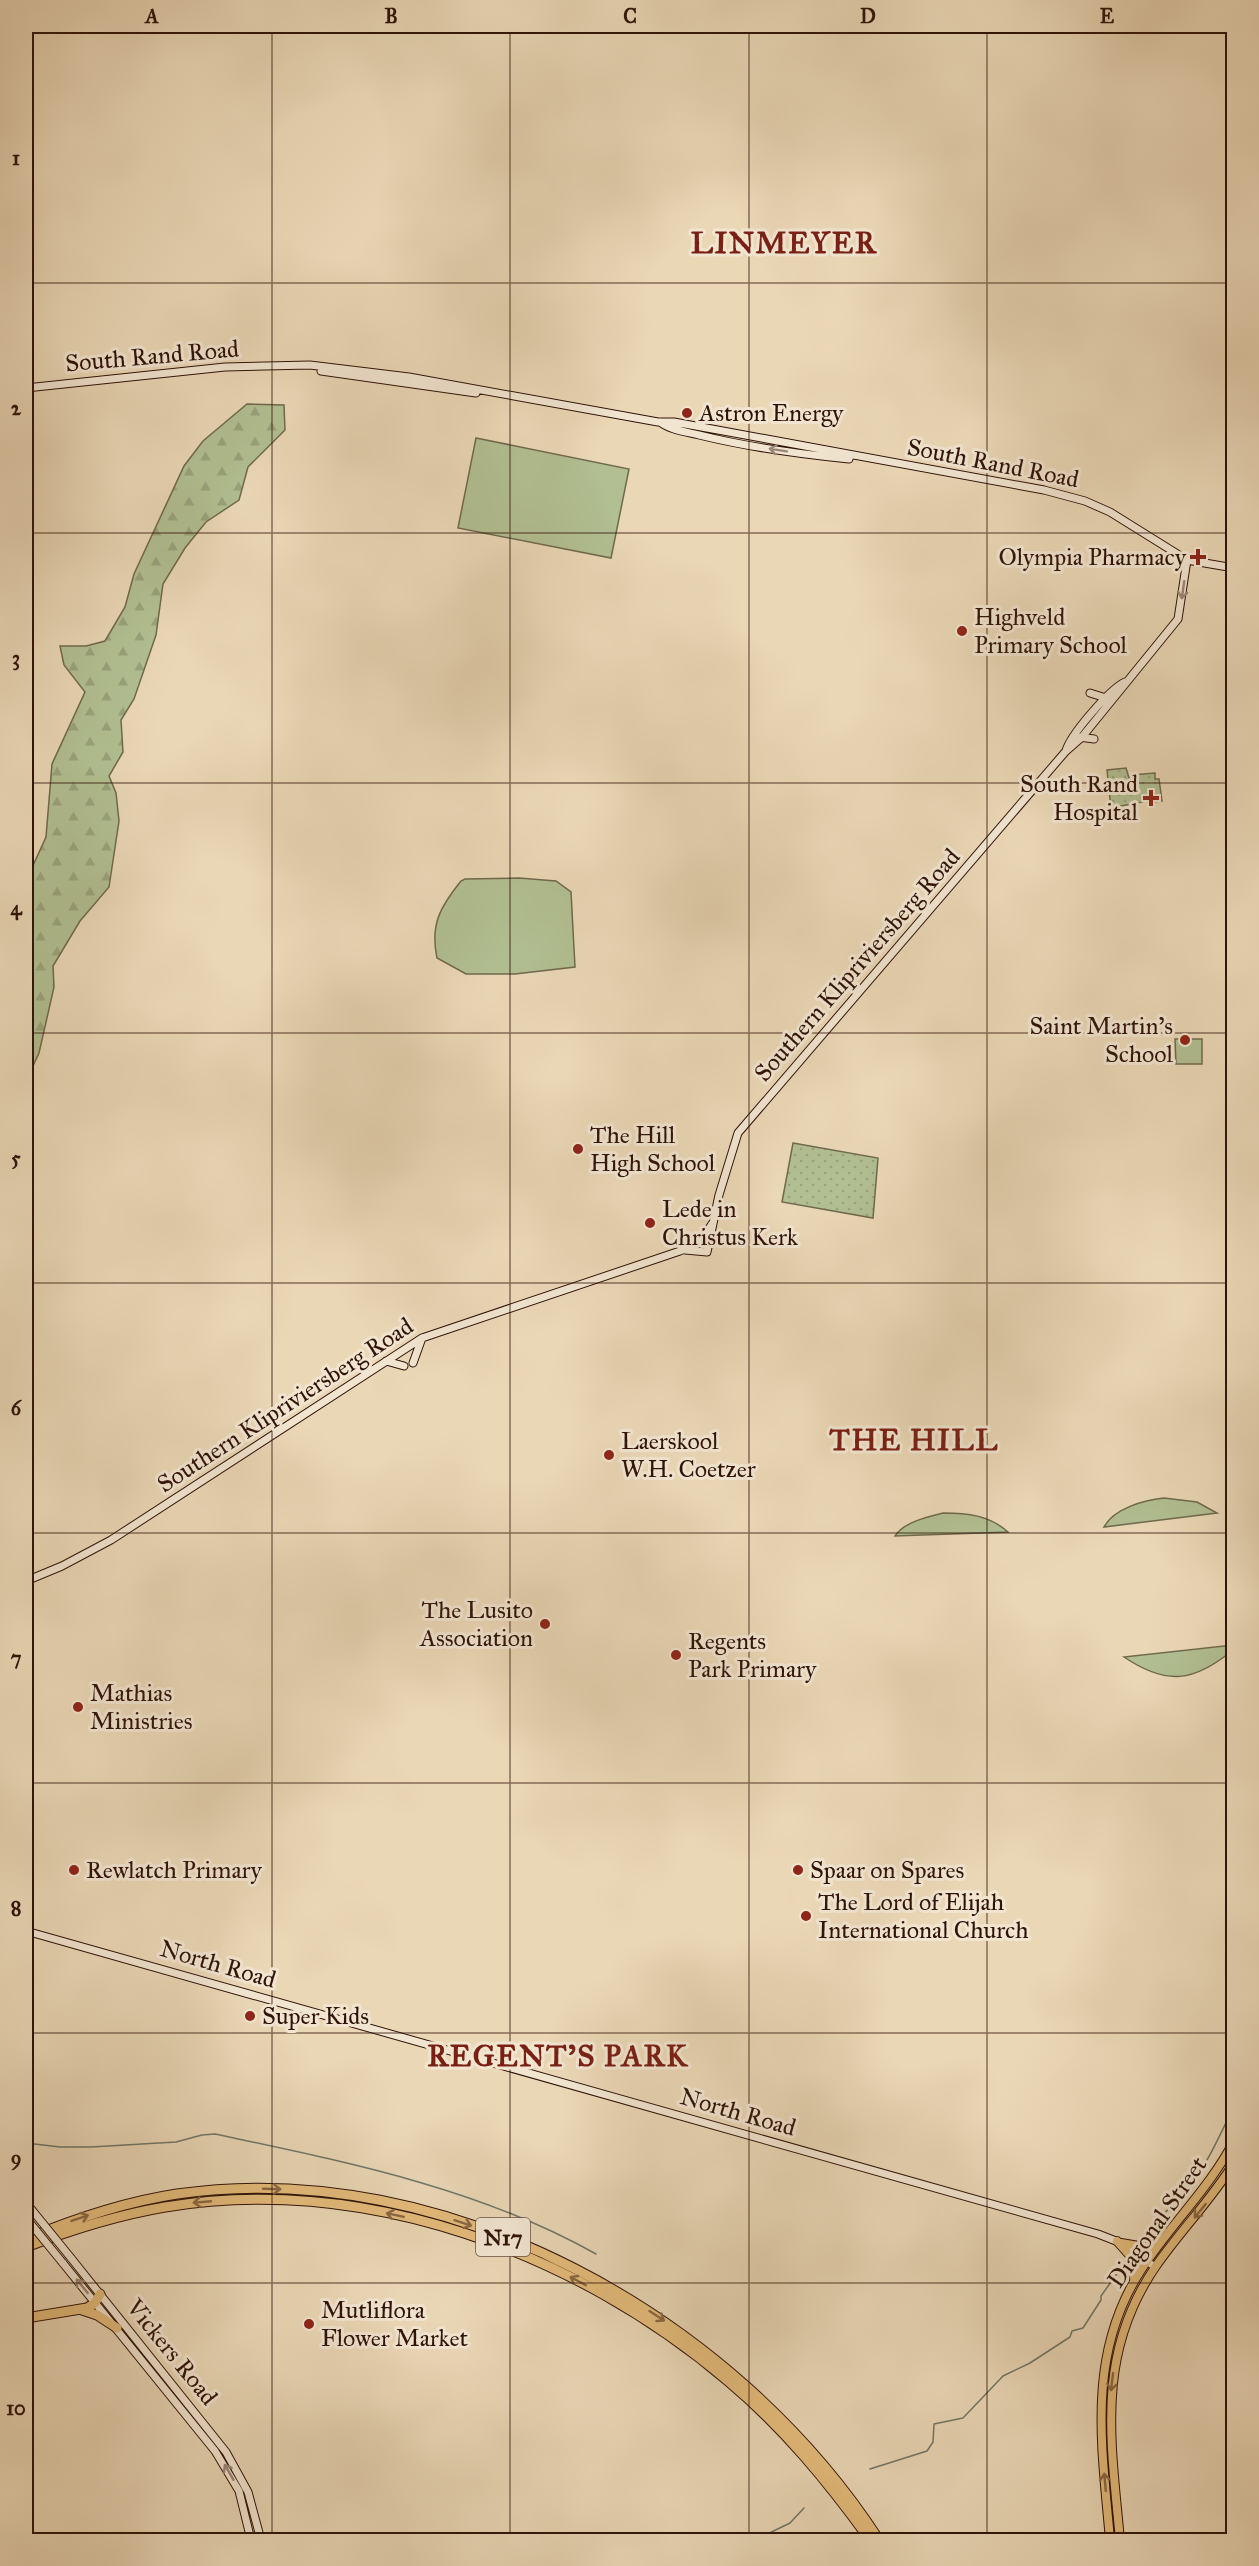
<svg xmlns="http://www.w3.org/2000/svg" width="1259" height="2566" font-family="'IM FELL Great Primer',serif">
	<defs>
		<pattern id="forest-firs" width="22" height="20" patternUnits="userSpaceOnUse" patternTransform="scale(1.5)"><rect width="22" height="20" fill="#b1bf92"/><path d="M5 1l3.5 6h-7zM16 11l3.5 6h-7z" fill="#99a37c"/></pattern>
		<pattern id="park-dots" width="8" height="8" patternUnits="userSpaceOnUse" patternTransform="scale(1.5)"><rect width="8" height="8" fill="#b1bf92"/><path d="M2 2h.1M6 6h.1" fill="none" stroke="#99a37c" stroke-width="1.8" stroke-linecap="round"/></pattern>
	</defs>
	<rect width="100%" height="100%" fill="#ead7b6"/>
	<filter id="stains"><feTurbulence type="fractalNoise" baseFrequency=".00333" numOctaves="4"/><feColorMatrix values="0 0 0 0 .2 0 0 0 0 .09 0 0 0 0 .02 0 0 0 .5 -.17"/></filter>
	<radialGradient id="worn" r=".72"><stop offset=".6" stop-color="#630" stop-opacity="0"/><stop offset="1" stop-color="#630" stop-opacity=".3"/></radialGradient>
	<path fill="#b1bf92" stroke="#70694d" stroke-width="1.5" d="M 476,438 L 629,469 L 611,558 L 458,528 Z
		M 519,878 L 556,881 L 571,892 L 575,967 L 515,974 L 466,974 L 437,958 C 430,925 440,907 461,881 L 465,879 Z
		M 1175,1039 L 1202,1039 L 1202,1064 L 1176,1064 Z
		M 1164,1498 L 1197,1502 L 1217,1513 L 1104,1527 C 1114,1508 1145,1500 1164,1498 Z
		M 943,1513 C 967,1513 989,1515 1008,1532 L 895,1536 C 904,1522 927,1517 943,1513 Z
		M 1233,1645 L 1233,1650 C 1194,1682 1167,1686 1124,1657 Z"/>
	<path fill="url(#forest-firs)" stroke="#70694d" stroke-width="1.5" d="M 247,404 L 284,405 L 285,430 L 248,467 L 239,500 L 206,522 L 185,548 L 163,584 L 156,635 L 134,699 L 121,720 L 123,752 L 109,776 L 116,793 L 119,821 L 109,887 L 80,921 L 53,966 L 54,987 L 39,1053 L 26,1081 L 26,881 L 46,837 L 52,764 L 85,692 L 64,665 L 60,646 L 86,646 L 105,641 L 125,607 L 134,574 L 184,466 L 203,441 Z"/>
	<path fill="url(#park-dots)" stroke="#70694d" stroke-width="1.5" d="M 1126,768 L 1129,778 L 1131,775 L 1155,773 L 1155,779 L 1159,779 L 1162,801 L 1151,802 L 1150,799 L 1142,799 L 1142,802 L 1111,808 L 1107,770 Z
		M 793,1143 L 878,1158 L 873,1218 L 782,1202 Z"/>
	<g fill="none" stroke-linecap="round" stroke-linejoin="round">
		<path stroke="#6e776a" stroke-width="1.5" d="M 26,2143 L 60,2147 L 91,2147 L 176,2142 L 202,2135 L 215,2134 C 346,2162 479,2188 596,2254
			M 1142,2237 C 1155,2218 1174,2207 1188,2190 C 1207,2164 1220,2135 1234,2106
			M 870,2469 L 927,2451 L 933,2442 L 934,2424 L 963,2418 L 1003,2376 L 1030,2363 L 1070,2337 L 1072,2331 L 1083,2328 L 1101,2300 L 1101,2296 L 1126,2261
			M 755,2540 L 790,2523 L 804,2508"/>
		<g stroke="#2f1308" stroke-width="9">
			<path id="secondary" d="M 321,371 L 476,393
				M 26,388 L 225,367 L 310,365 L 409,377 L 658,422 L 674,422 L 1044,490 L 1085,501 L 1110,512 L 1187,560 L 1234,568
				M 660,422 C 670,430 687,432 699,435 C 748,447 798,454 849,459
				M 1090,693 L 1106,698
				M 1079,737 L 1094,739
				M 1066,751 L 1082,737 L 1178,619 L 1187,560
				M 685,1250 L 707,1252 L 719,1195 L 738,1133 L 1066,751 C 1070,735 1110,689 1125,682
				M 386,1361 L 404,1366
				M 413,1363 L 422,1338
				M 26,1581 L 62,1566 L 111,1540 L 422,1338 L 680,1251 L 701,1241 L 712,1224
				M 26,1931 L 1098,2234 L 1121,2243 L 1155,2267
				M 26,2203 L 32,2210
				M 71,2258 L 226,2452 L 248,2492 L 261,2540
				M 62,2262 L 215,2451 L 239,2491 L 251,2540"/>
		</g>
		<g stroke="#2f1308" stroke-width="10">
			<path id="primary" d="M 1117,2241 L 1132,2258 L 1134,2278
				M 1121,2243 L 1145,2247 L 1160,2243
				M 1110,2540 C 1102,2446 1086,2355 1141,2270 C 1170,2225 1209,2189 1234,2141
				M 1120,2540 C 1111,2441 1095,2354 1156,2266 C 1181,2230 1211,2200 1234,2163"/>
		</g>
		<g stroke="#2f1308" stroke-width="11">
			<path id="highway" d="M 26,2239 C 74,2219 124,2202 177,2194 C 446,2155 735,2317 879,2540
				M 26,2247 C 70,2230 118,2215 165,2207 C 366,2174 576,2252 728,2381 C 783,2427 828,2482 870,2540
				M 82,2310 L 97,2315 L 117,2328
				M 26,2318 L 87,2308 L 95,2303 L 100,2294"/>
		</g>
		<use href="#secondary" stroke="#f1e5d0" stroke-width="7"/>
		<use href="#primary" stroke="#e5bc7b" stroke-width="8"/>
		<use href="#highway" stroke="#e5bc7b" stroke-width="9"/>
		<g stroke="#2f1308" stroke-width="9" stroke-linecap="butt">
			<path id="secondary-bridge" d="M 32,2210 L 71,2258
				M 26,2218 L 62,2262"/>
		</g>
		<use href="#secondary-bridge" stroke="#f1e5d0" stroke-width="7"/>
	</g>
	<defs><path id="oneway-shaft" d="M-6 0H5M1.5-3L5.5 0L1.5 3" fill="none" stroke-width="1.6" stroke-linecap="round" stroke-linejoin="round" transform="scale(1.5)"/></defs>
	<g stroke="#9a8676">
		<use href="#oneway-shaft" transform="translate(778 450) rotate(-171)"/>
		<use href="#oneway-shaft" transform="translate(1183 590) rotate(98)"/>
		<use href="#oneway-shaft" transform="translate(82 2286) rotate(-129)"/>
		<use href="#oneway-shaft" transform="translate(229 2472) rotate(-120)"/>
	</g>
	<g stroke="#8a6842">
		<use href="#oneway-shaft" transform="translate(272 2189) rotate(2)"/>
		<use href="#oneway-shaft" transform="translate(202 2202) rotate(175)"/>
		<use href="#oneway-shaft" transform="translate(1200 2211) rotate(129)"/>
		<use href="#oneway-shaft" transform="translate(395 2215) rotate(-168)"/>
		<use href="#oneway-shaft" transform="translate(80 2218) rotate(-19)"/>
		<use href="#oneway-shaft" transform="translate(463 2223) rotate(18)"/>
		<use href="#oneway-shaft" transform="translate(578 2281) rotate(-152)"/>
		<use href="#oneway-shaft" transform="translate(657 2316) rotate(33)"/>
		<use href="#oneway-shaft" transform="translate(1112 2382) rotate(97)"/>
		<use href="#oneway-shaft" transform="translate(1105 2482) rotate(-95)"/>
	</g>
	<path fill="none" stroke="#2f1308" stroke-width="1.5" stroke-opacity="0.55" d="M 272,26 L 272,2540M 510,26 L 510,2540M 749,26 L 749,2540M 987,26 L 987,2540M 26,283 L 1234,283M 26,533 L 1234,533M 26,783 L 1234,783M 26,1033 L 1234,1033M 26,1283 L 1234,1283M 26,1533 L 1234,1533M 26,1783 L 1234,1783M 26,2033 L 1234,2033M 26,2283 L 1234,2283"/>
	<g fill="#8f2418" stroke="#f1e5d0" stroke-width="2">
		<circle cx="687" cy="413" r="6"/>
		<path d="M1195 548h6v6h6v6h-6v6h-6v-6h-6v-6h6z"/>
		<circle cx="962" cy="631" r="6"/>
		<path d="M1148 789h6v6h6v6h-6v6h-6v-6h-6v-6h6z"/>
		<circle cx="1185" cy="1040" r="6"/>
		<circle cx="578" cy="1149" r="6"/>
		<circle cx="650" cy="1223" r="6"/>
		<circle cx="609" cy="1455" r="6"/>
		<circle cx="545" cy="1624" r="6"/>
		<circle cx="676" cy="1655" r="6"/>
		<circle cx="78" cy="1707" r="6"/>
		<circle cx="74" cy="1870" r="6"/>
		<circle cx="798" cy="1870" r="6"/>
		<circle cx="806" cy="1916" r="6"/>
		<circle cx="250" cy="2016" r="6"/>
		<circle cx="309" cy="2324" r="6"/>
	</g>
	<g text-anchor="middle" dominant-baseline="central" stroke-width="6" stroke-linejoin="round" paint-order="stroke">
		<rect fill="#f1e5d0" stroke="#695244" stroke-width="1.5" x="476" y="2218" width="54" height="38" rx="4.5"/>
		<g font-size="22" font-weight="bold" fill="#2f1308">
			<text x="503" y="2237">N17</text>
		</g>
		<g font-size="24" fill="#2f1308" stroke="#f1e5d0">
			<text transform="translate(152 356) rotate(-5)">South Rand Road</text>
			<text transform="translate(993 463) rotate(11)">South Rand Road</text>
			<text transform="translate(857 965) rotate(-49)">Southern Klipriviersberg Road</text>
			<text transform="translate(285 1405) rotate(-33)">Southern Klipriviersberg Road</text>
			<text transform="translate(218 1964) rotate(16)">North Road</text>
			<text transform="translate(738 2112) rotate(16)">North Road</text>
			<text transform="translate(1157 2222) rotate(-55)">Diagonal Street</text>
			<text transform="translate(172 2352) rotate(51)">Vickers Road</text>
		</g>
		<g font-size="24" fill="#2f1308" stroke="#f1e5d0" text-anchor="start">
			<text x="699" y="413">Astron Energy</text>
			<text x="1186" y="557" text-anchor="end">Olympia Pharmacy</text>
			<text x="974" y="617">Highveld<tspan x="974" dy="28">Primary School</tspan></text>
			<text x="1138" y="784" text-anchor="end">South Rand<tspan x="1138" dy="28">Hospital</tspan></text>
			<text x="1173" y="1026" text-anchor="end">Saint Martin's<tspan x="1173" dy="28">School</tspan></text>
			<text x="590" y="1135">The Hill<tspan x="590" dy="28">High School</tspan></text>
			<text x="662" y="1209">Lede in<tspan x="662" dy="28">Christus Kerk</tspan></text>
			<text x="621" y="1441">Laerskool<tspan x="621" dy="28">W.H. Coetzer</tspan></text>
			<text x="533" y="1610" text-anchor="end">The Lusito<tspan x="533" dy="28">Association</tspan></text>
			<text x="688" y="1641">Regents<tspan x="688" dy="28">Park Primary</tspan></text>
			<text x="90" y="1693">Mathias<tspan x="90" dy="28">Ministries</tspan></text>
			<text x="86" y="1870">Rewlatch Primary</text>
			<text x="810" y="1870">Spaar on Spares</text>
			<text x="818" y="1902">The Lord of Elijah<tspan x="818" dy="28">International Church</tspan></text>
			<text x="262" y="2016">Super Kids</text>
			<text x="321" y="2310">Mutliflora<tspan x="321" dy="28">Flower Market</tspan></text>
		</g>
		<g font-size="30" font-weight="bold" letter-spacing="1.5" fill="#7a1f14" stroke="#f1e5d0">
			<text x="784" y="243">LINMEYER</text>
			<text x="914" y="1440">THE HILL</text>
			<text x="558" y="2056">REGENT'S PARK</text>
		</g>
	</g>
	<rect width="1259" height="2566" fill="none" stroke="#ead7b6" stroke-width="66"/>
	<rect x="33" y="33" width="1193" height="2500" fill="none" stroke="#2f1308" stroke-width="2"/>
	<g font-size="20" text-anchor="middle" font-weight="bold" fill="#2f1308">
		<text x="152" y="23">A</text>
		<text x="391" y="23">B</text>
		<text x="630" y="23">C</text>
		<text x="868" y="23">D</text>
		<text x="1107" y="23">E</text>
		<text x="16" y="165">1</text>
		<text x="16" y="415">2</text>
		<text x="16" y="665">3</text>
		<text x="16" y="915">4</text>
		<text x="16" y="1165">5</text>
		<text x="16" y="1415">6</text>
		<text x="16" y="1665">7</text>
		<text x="16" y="1915">8</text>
		<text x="16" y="2165">9</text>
		<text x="16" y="2415">10</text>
	</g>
	<rect width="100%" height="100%" filter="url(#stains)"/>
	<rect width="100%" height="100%" fill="url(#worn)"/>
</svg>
